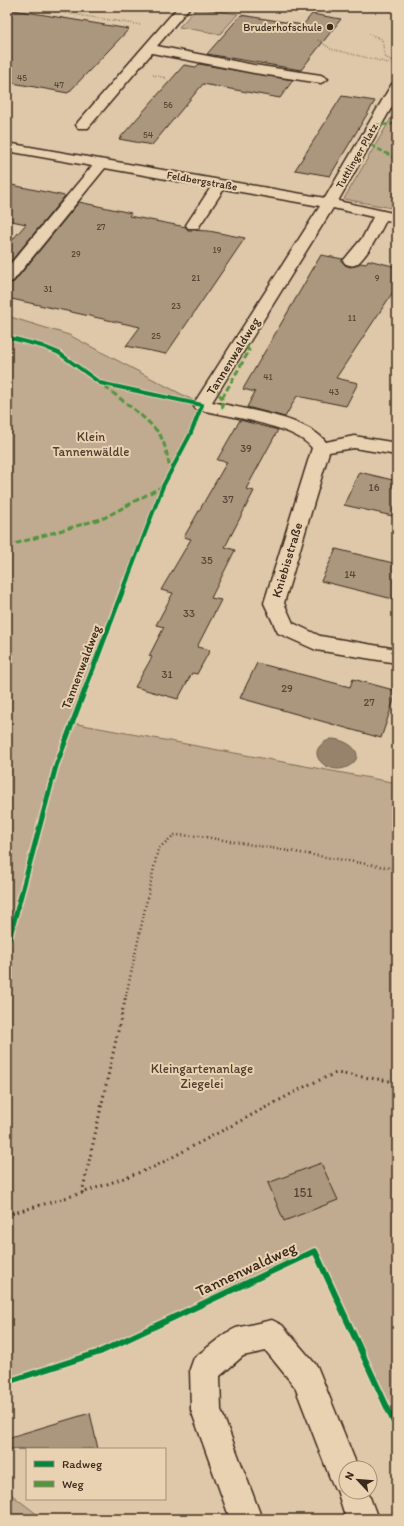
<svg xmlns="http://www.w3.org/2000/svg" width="404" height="1526" font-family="Itim,sans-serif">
	<rect width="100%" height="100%" fill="#dec8a9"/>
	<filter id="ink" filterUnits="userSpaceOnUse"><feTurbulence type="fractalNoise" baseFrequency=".025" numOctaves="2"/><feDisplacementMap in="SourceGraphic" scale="8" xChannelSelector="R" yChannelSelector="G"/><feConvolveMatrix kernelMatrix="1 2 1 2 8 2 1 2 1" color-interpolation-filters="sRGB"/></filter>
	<g filter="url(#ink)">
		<path fill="#c0ab90" stroke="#7e6a57" d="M 197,8 L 238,14 L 220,34 L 179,27 Z
			M 397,108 L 397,209 L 344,199 Z
			M 7,316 L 69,335 L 202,405 L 190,435 L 163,486 L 72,723 L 397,783 L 397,1429 L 315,1251 L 100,1352 L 7,1382 Z
			M 7,1491 L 43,1519 L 7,1519 Z"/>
		<path fill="#97836c" stroke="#725f4d" d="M 331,739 C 347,739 369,754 349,766 C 329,778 299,751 331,739 Z"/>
		<path fill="#ab977e" stroke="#3b2a1e" d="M 7,9 L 45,15 L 129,29 L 68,93 L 7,82 Z
			M 312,14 L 341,19 L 301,70 L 207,54 L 241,15 L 303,25 Z
			M 199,64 L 293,80 L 280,98 L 203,84 L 152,145 L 119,139 L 184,65 L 196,67 Z
			M 342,96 L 375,101 L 330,176 L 295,170 Z
			M 7,184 L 65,196 L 7,266 L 7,246 L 26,224 L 7,220 Z
			M 79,202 L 131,213 L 129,216 L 186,227 L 188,230 L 209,231 L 245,238 L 166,354 L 126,346 L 140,327 L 7,298 L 7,284 L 14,282 Z
			M 321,255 L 343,259 L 342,261 L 345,265 L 350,267 L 355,266 L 360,263 L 366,264 L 368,260 L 397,267 L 397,286 L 336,378 L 358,383 L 346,406 L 297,396 L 285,417 L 247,407 L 255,392 L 243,389 Z
			M 240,420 L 278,430 L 246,489 L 254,491 L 225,547 L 235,550 L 211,598 L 221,600 L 197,647 L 210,650 L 197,674 L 192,673 L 178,699 L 135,687 L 152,657 L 149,656 L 164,627 L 156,625 L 173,593 L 161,590 L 191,539 L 184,537 L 227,462 L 217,460 Z
			M 359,472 L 397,481 L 397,517 L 344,505 Z
			M 336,549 L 397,564 L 397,600 L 321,581 Z
			M 257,663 L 350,687 L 353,679 L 397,691 L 381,738 L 240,698 Z
			M 321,1163 L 338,1200 L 284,1221 L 268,1183 Z
			M 90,1413 L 98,1449 L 7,1449 L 7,1438 Z"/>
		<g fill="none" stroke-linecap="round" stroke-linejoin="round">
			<g stroke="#3b2a1e" stroke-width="3">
				<path id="minor" d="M 178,7 L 190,7 L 157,46 L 254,65 L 321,75 L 328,79 L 321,83 L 254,73 L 152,53 L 88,128 L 78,128 L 76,125 L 78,122 Z
					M 397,83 L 397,98 L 338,201 L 397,214 L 397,222 L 386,220 C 381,231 365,260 355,265 C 352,266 349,265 346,264 L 343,261 L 363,237 L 373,217 L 333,208 L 212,402 C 243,409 307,417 326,442 L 354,436 L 397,443 L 397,455 L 354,448 L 329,452 L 284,603 L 293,623 L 320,636 L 397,649 L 397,663 L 316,650 L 278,633 L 264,603 L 312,448 C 295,425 225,416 196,409 L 193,405 L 320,206 L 224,189 L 198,228 L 188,228 L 186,225 L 211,187 L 105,168 L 13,281 L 7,283 L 7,268 L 92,166 L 7,151 L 7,143 L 325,198 L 390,87 L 392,84 Z
					M 272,1320 L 282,1325 L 317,1366 L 358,1468 L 346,1468 L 346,1492 L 368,1492 L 378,1519 L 346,1519 L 337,1490 L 335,1489 L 330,1478 L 295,1387 L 266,1351 L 243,1356 L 220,1376 L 221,1410 L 262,1519 L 230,1519 L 191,1410 L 190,1369 L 194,1358 L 226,1333 L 236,1328 Z"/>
			</g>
			<path stroke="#3b2a1e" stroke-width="1.5" stroke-dasharray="0.5 2" stroke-linecap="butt" d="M 28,7 L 141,25
				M 369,34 L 382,39 L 385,57 L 397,63
				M 318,40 L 331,49 L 397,65
				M 153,75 L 166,78"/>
			<path stroke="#3b2a1e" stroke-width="2.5" stroke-dasharray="1 3" stroke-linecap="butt" d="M 126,996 L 158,849 L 174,835 L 199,836 L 397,869"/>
			<path stroke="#3b2a1e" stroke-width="3" stroke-dasharray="1.5 4" stroke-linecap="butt" d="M 82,1193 L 126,995
				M 7,1215 L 82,1193 L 152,1168 L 308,1085 L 336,1073 L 397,1082"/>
			<use href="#minor" fill="#e9d2b2" fill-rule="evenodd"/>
			<path stroke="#51953d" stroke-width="2.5" stroke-dasharray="5 2.5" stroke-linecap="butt" d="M 395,90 L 397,91
				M 375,125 L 397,124
				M 365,142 L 397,159"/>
			<path stroke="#51953d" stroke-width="3" stroke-dasharray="6 3" stroke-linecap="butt" d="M 105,387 C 117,396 153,423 160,435 C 166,446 168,458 170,471
				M 214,387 L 222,398 L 223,410
				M 222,398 L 249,351 L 243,340
				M 7,546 L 104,518 L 163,486"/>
			<g stroke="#e9d2b2" stroke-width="6">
				<path id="cycleway-far2" d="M 7,337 L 42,346 L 59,353 L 100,383 L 202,405 L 190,435 L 163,486 L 127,580"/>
			</g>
			<g stroke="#e9d2b2" stroke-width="8">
				<path id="cycleway-far1" d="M 7,947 L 56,766 L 127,579"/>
			</g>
			<g stroke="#e9d2b2" stroke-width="9">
				<path id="cycleway" d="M 7,1382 L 100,1352 L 315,1251 L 397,1429"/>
			</g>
			<use href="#cycleway-far2" stroke="#00873e" stroke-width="4"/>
			<use href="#cycleway-far1" stroke="#00873e" stroke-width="5"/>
			<use href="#cycleway" stroke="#00873e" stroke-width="6"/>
		</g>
	</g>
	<circle fill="#3b2a1e" stroke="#e9d2b2" stroke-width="1.5" cx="330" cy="27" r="4"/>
	<g text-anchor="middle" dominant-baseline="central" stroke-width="4" stroke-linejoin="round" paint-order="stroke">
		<g font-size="9" fill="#574536">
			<text x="22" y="77">45</text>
			<text x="59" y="84">47</text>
			<text x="168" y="104">56</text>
			<text x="148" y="134">54</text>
			<text x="101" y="226">27</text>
			<text x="217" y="249">19</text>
			<text x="76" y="253">29</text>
			<text x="196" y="277">21</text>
			<text x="377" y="277">9</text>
			<text x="48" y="288">31</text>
			<text x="176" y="305">23</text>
			<text x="352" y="317">11</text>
			<text x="156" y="335">25</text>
			<text x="268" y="376">41</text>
			<text x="334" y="391">43</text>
		</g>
		<g font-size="11" fill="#3b2a1e" stroke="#e9d2b2" text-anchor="end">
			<text x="322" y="27">Bruderhofschule</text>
		</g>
		<g font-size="11" fill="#3b2a1e" stroke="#e9d2b2">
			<text transform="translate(357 156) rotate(-60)">Tuttlinger Platz</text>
			<text transform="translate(202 181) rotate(10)">Feldbergstraße</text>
		</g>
		<g font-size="11" fill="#574536">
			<text x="246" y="448">39</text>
			<text x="374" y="487">16</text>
			<text x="228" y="499">37</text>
			<text x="207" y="560">35</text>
			<text x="350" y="574">14</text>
			<text x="189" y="613">33</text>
			<text x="167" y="674">31</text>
			<text x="287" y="688">29</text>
			<text x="369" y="702">27</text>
		</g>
		<g font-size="13" fill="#3b2a1e" stroke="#e9d2b2">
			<text transform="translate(233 356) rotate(-58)">Tannenwaldweg</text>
			<text transform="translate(287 560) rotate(-73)">Kniebisstraße</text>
			<text transform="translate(81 667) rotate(-69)">Tannenwaldweg</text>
		</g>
		<g font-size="13" fill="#4f3d2f" stroke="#e9d2b2">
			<text x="91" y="436">Klein<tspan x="91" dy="15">Tannenwäldle</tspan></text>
			<text x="202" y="1068">Kleingartenanlage<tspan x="202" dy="15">Ziegelei</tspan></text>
		</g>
		<g font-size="13" fill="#574536">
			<text x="303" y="1192">151</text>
		</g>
		<g font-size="16" fill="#3b2a1e" stroke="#e9d2b2">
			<text transform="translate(246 1269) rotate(-25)">Tannenwaldweg</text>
		</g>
	</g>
	<rect width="404" height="1526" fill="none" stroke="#e9d2b2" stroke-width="24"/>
	<rect x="12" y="12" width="380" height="1502" fill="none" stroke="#3b2a1e" stroke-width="1.5" filter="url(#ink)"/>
	<rect x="26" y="1448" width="140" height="52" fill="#e9d2b2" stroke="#a38f77"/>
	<rect x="34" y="1461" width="20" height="6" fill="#00873e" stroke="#a38f77"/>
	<text x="62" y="1468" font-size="12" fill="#3b2a1e">Radweg</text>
	<rect x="34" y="1481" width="20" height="6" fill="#51953d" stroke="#a38f77"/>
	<text x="62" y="1488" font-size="12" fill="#3b2a1e">Weg</text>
	<g transform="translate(358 1480) rotate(296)"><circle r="19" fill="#e9d2b2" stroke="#a38f77"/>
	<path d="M0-3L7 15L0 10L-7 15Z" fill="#3b2a1e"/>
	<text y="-6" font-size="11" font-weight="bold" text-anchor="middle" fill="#3b2a1e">N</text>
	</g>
</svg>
